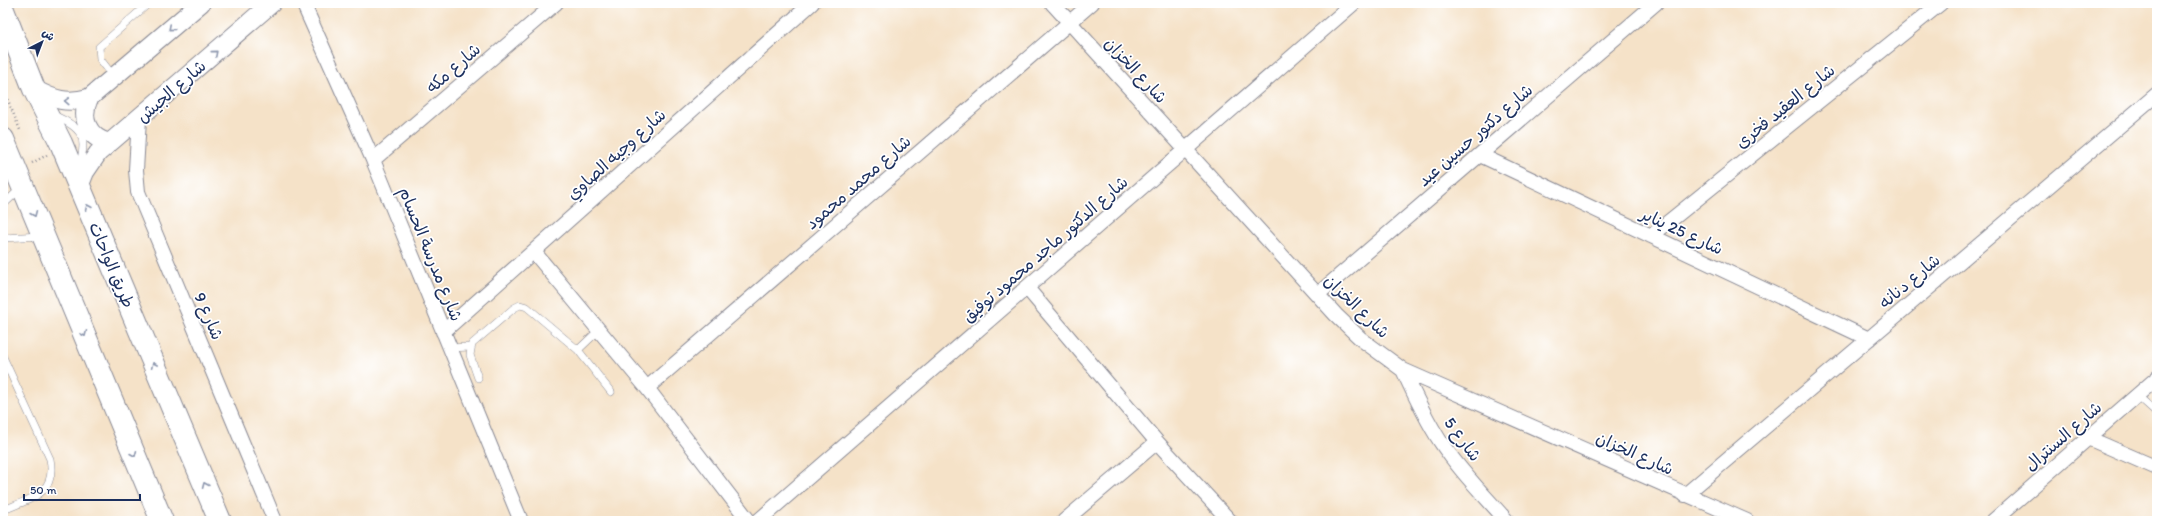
<svg xmlns="http://www.w3.org/2000/svg" width="2160" height="524" font-family="Itim,'Playpen Sans Arabic',sans-serif">
	<rect width="100%" height="100%" fill="#fff"/>
	<filter id="ink" filterUnits="userSpaceOnUse"><feTurbulence type="fractalNoise" baseFrequency=".025" numOctaves="2"/><feDisplacementMap in="SourceGraphic" scale="8" xChannelSelector="R" yChannelSelector="G"/><feConvolveMatrix kernelMatrix="1 2 1 2 8 2 1 2 1" color-interpolation-filters="sRGB"/></filter>
	<filter id="wash" filterUnits="userSpaceOnUse"><feTurbulence type="fractalNoise" baseFrequency=".012" numOctaves="4" result="noise"/><feDisplacementMap in="SourceGraphic" scale="16" xChannelSelector="R" yChannelSelector="G"/><feGaussianBlur stdDeviation="0.9" result="paint"/><feColorMatrix in="noise" values="0 0 0 0 0 0 0 0 0 0 0 0 0 0 0 0 0 1.4 0 .05"/><feComposite in="paint" operator="in"/></filter>
	<g filter="url(#wash)">
		<rect width="100%" height="100%" fill="#f5e2c8"/>
	</g>
	<g filter="url(#ink)">
		<g fill="none" stroke-linecap="round" stroke-linejoin="round">
			<g stroke="#888893" stroke-width="8">
				<path id="service" d="M 114,77 L 100,59 L 99,47 L 149,3
					M 53,115 C 83,128 89,137 78,169
					M 3,205 L 21,188
					M 3,238 L 41,236
					M 449,348 L 470,347
					M 578,350 L 599,330
					M 3,357 L 50,459 C 57,494 30,499 3,510
					M 478,378 L 470,355 L 472,344 L 514,308 L 520,305 L 527,307 L 578,350 L 611,392
					M 2137,395 L 2157,413"/>
			</g>
			<g stroke="#888893" stroke-width="16">
				<path id="minor" d="M 303,3 L 373,160 L 521,521
					M 1052,3 L 1336,315 L 1361,339 L 1403,370 L 1747,521
					M 139,119 L 136,170 L 138,192 L 275,521
					M 1480,155 L 1869,339
					M 373,160 L 556,3
					M 1651,236 L 1941,3
					M 534,252 L 647,388 L 749,521
					M 1027,288 L 1157,442 L 1230,521
					M 1318,294 L 1656,3
					M 443,332 L 812,3
					M 1403,370 C 1414,394 1425,418 1440,441 C 1459,470 1484,495 1507,521
					M 647,388 L 1092,3
					M 2088,438 L 2157,468
					M 1685,495 L 2157,94
					M 758,521 L 1354,3
					M 1064,521 L 1157,442
					M 1993,521 L 2157,378"/>
			</g>
			<g stroke="#888893" stroke-width="20">
				<path id="tertiary" d="M 34,89 C 54,100 67,104 89,98 L 201,3
					M 89,98 C 80,118 87,137 109,143
					M 79,187 L 85,172 L 98,153 L 272,3"/>
			</g>
			<g stroke="#888893" stroke-width="24">
				<path id="trunk" d="M 3,10 L 34,89 L 61,143 L 220,521
					M 3,139 L 162,521"/>
			</g>
			<path stroke="#888893" stroke-width="2.5" stroke-dasharray="1 3" stroke-linecap="butt" d="M 3,88 L 20,130
				M 32,163 L 47,155"/>
			<use href="#service" stroke="#fff" stroke-width="7"/>
			<use href="#minor" stroke="#fff" stroke-width="14"/>
			<use href="#tertiary" stroke="#fff" stroke-width="18"/>
			<use href="#trunk" stroke="#fff" stroke-width="22"/>
		</g>
		<defs><path id="oneway-chevron" d="M-2-3.5L2.5 0L-2 3.5" fill="none" stroke-width="1.6" stroke-linecap="round" stroke-linejoin="round"/></defs>
		<g stroke="#8d97ae">
			<use href="#oneway-chevron" transform="translate(171 28) rotate(139)"/>
			<use href="#oneway-chevron" transform="translate(215 53) rotate(-41)"/>
			<use href="#oneway-chevron" transform="translate(67 101) rotate(-177)"/>
			<use href="#oneway-chevron" transform="translate(88 207) rotate(-113)"/>
			<use href="#oneway-chevron" transform="translate(34 214) rotate(67)"/>
			<use href="#oneway-chevron" transform="translate(84 334) rotate(67)"/>
			<use href="#oneway-chevron" transform="translate(154 365) rotate(-113)"/>
			<use href="#oneway-chevron" transform="translate(134 454) rotate(67)"/>
			<use href="#oneway-chevron" transform="translate(205 485) rotate(-113)"/>
		</g>
	</g>
	<g text-anchor="middle" dominant-baseline="central" stroke-width="3.5" stroke-linejoin="round" paint-order="stroke">
		<g font-size="17" fill="#1b2f5e" stroke="#fff">
			<text transform="translate(453 68) rotate(-41)">شارع مكه</text>
			<text transform="translate(1136 70) rotate(47)">شارع الخزان</text>
			<text transform="translate(171 91) rotate(-41)">شارع الجيش</text>
			<text transform="translate(1785 106) rotate(-39)">شارع العقيد فخرى</text>
			<text transform="translate(1475 135) rotate(-41)">شارع دكتور حسين عيد</text>
			<text transform="translate(616 154) rotate(-42)">شارع وجيه الصاوي</text>
			<text transform="translate(858 182) rotate(-41)">شارع محمد محمود</text>
			<text transform="translate(1682 231) rotate(25)">شارع 25 يناير</text>
			<text transform="translate(1045 249) rotate(-41)">شارع الدكتور ماجد محمود توفيق</text>
			<text transform="translate(431 254) rotate(68)">شارع مدرسة الحسام</text>
			<text transform="translate(112 265) rotate(67)">طريق الواحات</text>
			<text transform="translate(1909 281) rotate(-40)">شارع دنانه</text>
			<text transform="translate(1357 306) rotate(44)">شارع الخزان</text>
			<text transform="translate(209 316) rotate(67)">شارع 9</text>
			<text transform="translate(2063 436) rotate(-41)">شارع السنترال</text>
			<text transform="translate(1463 439) rotate(54)">شارع 5</text>
			<text transform="translate(1635 453) rotate(24)">شارع الخزان</text>
		</g>
	</g>
	<rect width="2160" height="524" fill="none" stroke="#fff" stroke-width="16"/>
	<g transform="translate(42 42) rotate(42)" stroke="#ffffff" stroke-width="3" paint-order="stroke">
	<path d="M0-3L7 15L0 10L-7 15Z" fill="#1b2f5e"/>
	<text y="-6" font-size="11" font-weight="bold" text-anchor="middle" fill="#1b2f5e">ش</text>
	</g>
	<path d="M24 494v6h116v-6" fill="none" stroke="#1b2f5e" stroke-width="2"/>
	<text x="30" y="494" font-size="12" fill="#1b2f5e" stroke="#ffffff" stroke-width="3" paint-order="stroke">50 m</text>
</svg>
